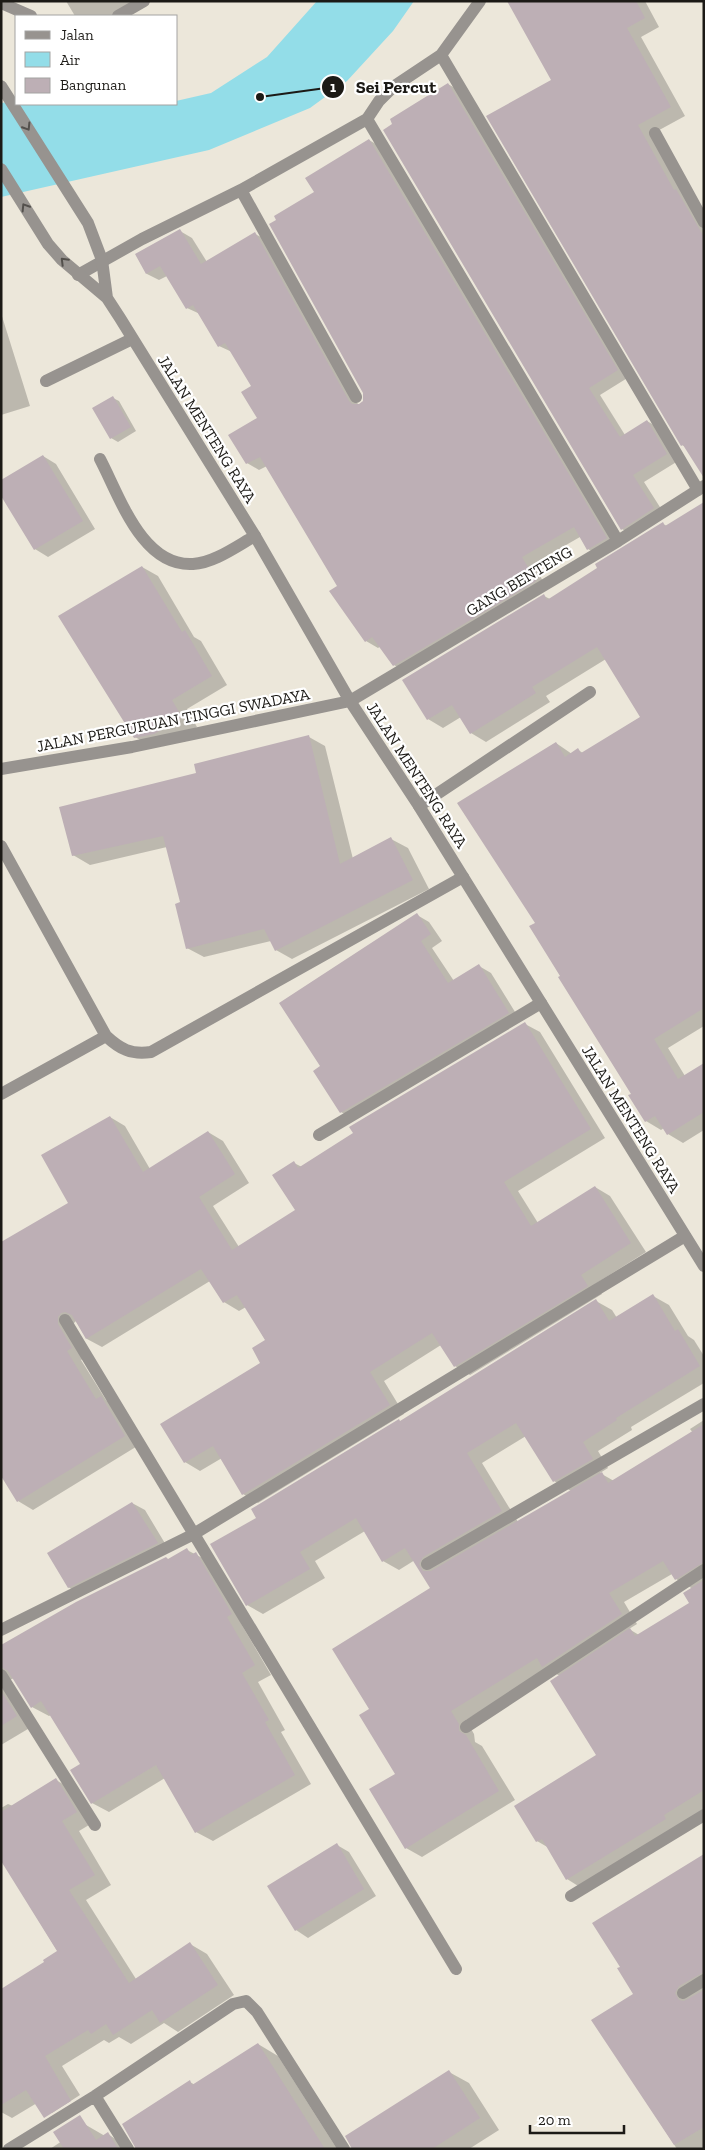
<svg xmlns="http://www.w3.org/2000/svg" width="705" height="2150" font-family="'Zilla Slab',serif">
	<rect width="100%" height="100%" fill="#ece7da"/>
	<path fill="#93dde8" d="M 317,1 L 414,1 L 393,31 L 347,81 L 310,108 L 209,150 L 1,197 L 1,103 L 16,101 L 16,104 L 176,104 L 176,101 L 211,93 L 267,57 Z"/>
	<path fill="#0003" fill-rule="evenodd" d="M 66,1 L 136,1 L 113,16 L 75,16 Z
		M 518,1 L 645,1 L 659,27 L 641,37 L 685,116 L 652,134 L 704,221 L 704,476 L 686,447 L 682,445 L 553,80 Z
		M 448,84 L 460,91 L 629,377 L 600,395 L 625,435 L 647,421 L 659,428 L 678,461 L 644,482 L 665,515 L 634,536 L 622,529 Z
		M 369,140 L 381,147 L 618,545 L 600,556 L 588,549 L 580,537 L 533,564 L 547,588 L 406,672 L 394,665 L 381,646 L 378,648 L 366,641 L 339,587 L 267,466 L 259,470 L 247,463 L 258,418 L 253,387 L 232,352 L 219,346 L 200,314 L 187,308 L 167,276 L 159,280 L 147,274 L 136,255 L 180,231 L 192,238 L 207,262 L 255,234 L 267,240 L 359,406 L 364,401 L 364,393 L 316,192 Z
		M 1,313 L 30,406 L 1,415 Z
		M 113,398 L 119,401 L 136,431 L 118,442 L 111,438 Z
		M 43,456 L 56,464 L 95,529 L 48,557 L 35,549 Z
		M 704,504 L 704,1026 L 668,1048 L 685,1076 L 704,1065 L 704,1130 L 683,1143 L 668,1134 L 664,1128 L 661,1130 L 646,1121 L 632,1094 L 562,976 L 536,923 L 556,743 L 572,754 L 578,750 L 583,753 L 641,717 L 606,659 L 546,696 L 550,702 L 486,742 L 471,733 L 461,717 L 443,728 L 428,719 L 544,596 L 550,599 L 599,569 L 663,524 L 667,526 Z
		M 142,567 L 158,576 L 194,637 L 201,641 L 227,685 L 187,709 L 197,727 L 171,742 L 151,746 L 135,737 Z
		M 309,737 L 325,746 L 353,859 L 391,839 L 408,848 L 429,889 L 292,959 L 276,950 L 271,941 L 204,957 L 187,948 L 181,903 L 167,847 L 90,865 L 73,855 L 198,774 Z
		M 417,915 L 429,922 L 442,941 L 432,948 L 454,981 L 479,966 L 491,973 L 520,1020 L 353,1119 L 341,1112 L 322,1067 Z
		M 525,1024 L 540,1032 L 605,1138 L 518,1191 L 538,1223 L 595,1187 L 610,1196 L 646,1252 L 595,1284 L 602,1294 L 470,1375 L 455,1366 L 441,1345 L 384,1381 L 404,1414 L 258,1503 L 243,1494 L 222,1458 L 200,1471 L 185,1462 L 162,1425 L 262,1363 L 266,1341 L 246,1307 L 239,1311 L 224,1302 L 210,1281 L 102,1347 L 87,1339 L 76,1321 L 72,1325 L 87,1357 L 81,1360 L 106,1400 L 116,1406 L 139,1445 L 33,1510 L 18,1501 L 70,1203 L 110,1117 L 125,1126 L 150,1169 L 208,1132 L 223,1141 L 249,1183 L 213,1206 L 239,1247 L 297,1210 L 294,1163 L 302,1167 Z
		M 653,1296 L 669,1305 L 688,1336 L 694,1340 L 704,1356 L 704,1383 L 631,1427 L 632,1430 L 598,1451 L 608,1468 L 600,1473 L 614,1481 L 693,1433 L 690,1429 L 704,1420 L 704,1809 L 583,1889 L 567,1879 L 549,1848 L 537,1841 L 597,1756 L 560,1676 L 549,1670 L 466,1720 L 474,1734 L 475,1742 L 482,1746 L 515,1800 L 422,1857 L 406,1848 L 396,1774 L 371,1710 L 432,1589 L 415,1560 L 399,1570 L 383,1561 L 365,1531 L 315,1561 L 325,1578 L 263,1614 L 247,1605 L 258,1518 L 401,1422 L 596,1301 L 612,1310 L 617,1318 ZM 526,1436 L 554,1481 L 571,1491 L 518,1522 L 482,1463 ZM 672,1574 L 676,1579 L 693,1589 L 691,1604 L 639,1635 L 629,1629 L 637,1624 L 624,1602 Z
		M 132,1503 L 145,1510 L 169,1550 L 81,1594 L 68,1587 Z
		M 187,1550 L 212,1563 L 243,1627 L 271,1675 L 258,1682 L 285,1730 L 281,1732 L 311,1784 L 213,1841 L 196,1832 L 165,1778 L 109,1812 L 92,1803 L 82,1764 L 51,1715 L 49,1716 L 32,1707 L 14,1678 L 10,1680 L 33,1726 L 1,1745 L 1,1656 Z
		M 56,1780 L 73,1790 L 94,1822 L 79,1831 L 111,1885 L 86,1900 L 136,1979 L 190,1944 L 207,1954 L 234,1995 L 178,2032 L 164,2023 L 131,2044 L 119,2037 L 109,2043 L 104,2040 L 62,2066 L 80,2095 L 52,2113 L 37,2103 L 12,2118 L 1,2112 L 1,1990 L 46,1963 L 58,1952 L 1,1859 L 1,1808 L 8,1804 L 13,1806 Z
		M 337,1845 L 349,1852 L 376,1896 L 308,1938 L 296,1930 Z
		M 704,1856 L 704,2149 L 677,2149 L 593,2020 L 635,1994 Z
		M 258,2044 L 278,2056 L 337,2149 L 136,2149 L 190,2082 L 195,2085 Z
		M 449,2072 L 469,2083 L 499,2130 L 469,2149 L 353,2149 Z
		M 86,2125 L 105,2136 L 108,2134 L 130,2149 L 50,2149 Z"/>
	<path fill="#bdafb5" d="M 507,1 L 636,1 L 645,18 L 627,28 L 671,107 L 638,125 L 674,190 L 676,189 L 704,237 L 704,478 L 683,445 L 681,446 L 486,116 L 551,80 Z
		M 448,83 L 618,370 L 589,388 L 620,437 L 647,420 L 667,454 L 633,475 L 654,508 L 621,530 L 383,130 L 392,124 L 390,119 Z
		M 369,139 L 607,538 L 587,550 L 574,527 L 522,557 L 536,581 L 393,666 L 372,637 L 365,642 L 329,591 L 337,586 L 260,457 L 246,464 L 228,435 L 257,418 L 241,392 L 251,386 L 225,343 L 218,347 L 193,305 L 186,309 L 160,266 L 146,274 L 135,254 L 180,229 L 201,264 L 255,232 L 349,401 L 352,404 L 359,404 L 363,401 L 363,393 L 269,224 L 276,220 L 274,216 L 314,192 L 305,178 Z
		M 113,396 L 131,427 L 110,439 L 92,408 Z
		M 43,455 L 83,521 L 34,550 L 1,496 L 1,480 Z
		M 704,502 L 704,1008 L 654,1039 L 678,1079 L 704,1063 L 704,1112 L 667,1135 L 655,1116 L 645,1122 L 628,1095 L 631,1094 L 558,977 L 560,976 L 529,926 L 535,923 L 457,803 L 556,742 L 565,757 L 578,748 L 581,753 L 640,717 L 597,647 L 532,687 L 536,693 L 470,734 L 452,705 L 427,720 L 402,680 L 544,594 L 547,600 L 597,568 L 595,564 L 663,522 L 665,526 Z
		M 142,566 L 182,632 L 185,630 L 212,676 L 172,700 L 182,717 L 154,734 L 134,738 L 58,616 Z
		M 309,735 L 340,864 L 391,837 L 413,880 L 275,951 L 264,929 L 186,949 L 175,904 L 180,902 L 163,836 L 72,856 L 59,807 L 196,773 L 194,764 Z
		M 417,913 L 431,934 L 421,941 L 448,983 L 479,964 L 509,1013 L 340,1113 L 313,1071 L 320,1066 L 279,1003 Z
		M 525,1022 L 591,1129 L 504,1182 L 531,1226 L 595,1186 L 631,1243 L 581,1275 L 588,1286 L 454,1367 L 432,1333 L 370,1372 L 390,1405 L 242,1495 L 213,1446 L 184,1463 L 160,1424 L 260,1363 L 252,1348 L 265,1340 L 237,1295 L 223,1303 L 201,1269 L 86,1339 L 72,1315 L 65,1312 L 61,1313 L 58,1317 L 58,1324 L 72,1348 L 67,1351 L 96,1399 L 101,1396 L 125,1436 L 17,1502 L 1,1476 L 1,1242 L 68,1203 L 41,1155 L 110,1116 L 143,1172 L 208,1131 L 235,1174 L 199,1197 L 232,1250 L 295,1210 L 272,1175 L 294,1161 L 298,1168 L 353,1133 L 349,1127 Z
		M 653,1294 L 675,1331 L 678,1329 L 700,1366 L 616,1418 L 617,1420 L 583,1442 L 593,1459 L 553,1482 L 516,1423 L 467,1453 L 502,1511 L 423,1557 L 419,1564 L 423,1571 L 431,1571 L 602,1472 L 608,1483 L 704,1424 L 704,1562 L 675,1580 L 663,1561 L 609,1593 L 622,1614 L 542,1667 L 537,1658 L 451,1711 L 459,1724 L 459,1731 L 466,1735 L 499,1791 L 405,1849 L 369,1789 L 395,1774 L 359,1715 L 369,1709 L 332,1649 L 430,1588 L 405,1548 L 382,1562 L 356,1518 L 300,1552 L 310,1569 L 246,1606 L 210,1544 L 256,1518 L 251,1509 L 399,1419 L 400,1421 L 596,1299 L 609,1321 Z
		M 132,1502 L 158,1543 L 68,1588 L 47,1553 Z
		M 187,1548 L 191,1555 L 196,1552 L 232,1614 L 227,1617 L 255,1665 L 242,1673 L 269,1720 L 265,1722 L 295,1775 L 195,1833 L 156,1765 L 91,1804 L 70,1770 L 80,1764 L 41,1701 L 31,1708 L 8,1671 L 1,1667 L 1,1645 L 76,1602 L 166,1557 L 168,1559 Z
		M 704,1580 L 704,1790 L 664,1815 L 666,1819 L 566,1880 L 542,1839 L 536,1842 L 514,1806 L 596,1755 L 550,1681 L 630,1628 L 635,1636 L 689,1603 L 683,1593 Z
		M 1,1691 L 17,1716 L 1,1726 Z
		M 56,1778 L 77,1812 L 62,1821 L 95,1875 L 69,1890 L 129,1983 L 190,1942 L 218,1985 L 160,2023 L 152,2010 L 113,2035 L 106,2024 L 91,2034 L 88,2030 L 45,2056 L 71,2101 L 44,2118 L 26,2090 L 1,2105 L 1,1989 L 44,1962 L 43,1960 L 57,1951 L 1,1861 L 1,1812 Z
		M 337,1843 L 364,1889 L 295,1931 L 267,1886 Z
		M 704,1854 L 704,1972 L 679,1986 L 675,1993 L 679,2000 L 684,2001 L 704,1990 L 704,2127 L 674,2145 L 591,2020 L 633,1994 L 617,1968 L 620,1967 L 592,1923 Z
		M 258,2043 L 325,2149 L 136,2149 L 122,2124 L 190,2080 L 192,2085 Z
		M 449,2070 L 480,2118 L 432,2149 L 352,2149 L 345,2136 Z
		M 80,2115 L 96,2140 L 108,2132 L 118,2149 L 64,2149 L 53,2132 Z"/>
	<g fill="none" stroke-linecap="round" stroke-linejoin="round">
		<path stroke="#97938f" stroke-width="12" d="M 46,381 L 132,339
			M 100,459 C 120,497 142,567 193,564 C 214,563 237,546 255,536
			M 419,806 L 590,692
			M 683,1993 L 704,1980"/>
		<path stroke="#97938f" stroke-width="12" d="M 1,3 L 31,16
			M 118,16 L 144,1
			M 441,55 L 698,490
			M 367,119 L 618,541
			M 655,133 L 704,222
			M 241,190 L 356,397
			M 78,275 L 142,239 L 241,190 L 367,119 L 379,101 L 393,87 L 441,55 L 480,1
			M 350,701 L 618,541 L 704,486
			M 1,846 L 106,1036 L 1,1094
			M 106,1036 C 120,1049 131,1055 151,1052 L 463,877
			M 319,1135 L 541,1003
			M 65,1320 L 456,1969
			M 427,1564 L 704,1404
			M 1,1630 L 192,1535 L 685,1236
			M 1,1675 L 95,1825
			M 466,1727 L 704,1570
			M 571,1896 L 704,1815
			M 95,2096 L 128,2149
			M 9,2149 L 95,2096 L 233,2004 L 246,2001 L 257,2012 L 344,2149"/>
		<path stroke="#97938f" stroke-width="12" d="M 1,86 L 88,223 L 102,260 L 107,298
			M 1,169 L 48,244 L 62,260 L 107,298 L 120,318 L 255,536 L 350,701 L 419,806 L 704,1266
			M 1,769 L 132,747 L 350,701"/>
	</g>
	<defs><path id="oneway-chevron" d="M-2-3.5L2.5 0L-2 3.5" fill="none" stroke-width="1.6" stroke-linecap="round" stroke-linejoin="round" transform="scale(1.25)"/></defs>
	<g stroke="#53504c">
		<use href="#oneway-chevron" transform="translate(27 127) rotate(58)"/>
		<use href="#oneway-chevron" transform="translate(25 207) rotate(-122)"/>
		<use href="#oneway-chevron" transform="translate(64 261) rotate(-135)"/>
	</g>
	<g text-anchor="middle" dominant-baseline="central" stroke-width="4.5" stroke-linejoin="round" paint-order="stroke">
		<g font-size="16" fill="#1c1a16" stroke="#fff">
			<text transform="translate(207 429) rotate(58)">JALAN MENTENG RAYA</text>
			<text transform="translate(519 581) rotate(-31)">GANG BENTENG</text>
			<text transform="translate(173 720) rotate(-11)">JALAN PERGURUAN TINGGI SWADAYA</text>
			<text transform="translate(417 775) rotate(57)">JALAN MENTENG RAYA</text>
			<text transform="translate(631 1119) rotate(58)">JALAN MENTENG RAYA</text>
		</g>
	</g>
	<path fill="none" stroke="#1c1a16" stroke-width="2" d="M260 97L333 87"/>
	<g fill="#1c1a16" stroke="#fff" stroke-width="2">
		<circle cx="260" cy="97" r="5"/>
		<circle cx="333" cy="87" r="12"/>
	</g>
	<g font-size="15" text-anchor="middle" font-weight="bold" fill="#fff">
		<text x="333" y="92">1</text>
	</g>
	<g font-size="18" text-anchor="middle" font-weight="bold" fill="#1c1a16" stroke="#fff" stroke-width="4.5" stroke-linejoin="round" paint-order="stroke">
		<text x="396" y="93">Sei Percut</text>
	</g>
	<rect width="705" height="2150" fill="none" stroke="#1c1a16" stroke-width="5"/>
	<rect x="15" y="15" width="162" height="90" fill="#ffffff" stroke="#a4a3a2"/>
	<rect x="25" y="31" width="25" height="8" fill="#97938f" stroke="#a4a3a2"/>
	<text x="60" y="40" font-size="15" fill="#1c1a16">Jalan</text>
	<rect x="25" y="52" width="25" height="15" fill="#93dde8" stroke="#a4a3a2"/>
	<text x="60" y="65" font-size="15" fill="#1c1a16">Air</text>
	<rect x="25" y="78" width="25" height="15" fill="#bdafb5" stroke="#a4a3a2"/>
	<text x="60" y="90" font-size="15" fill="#1c1a16">Bangunan</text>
	<path d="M530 2125v8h94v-8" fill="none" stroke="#1c1a16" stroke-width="2.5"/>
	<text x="538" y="2125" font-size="15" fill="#1c1a16" stroke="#ffffff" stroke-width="4" paint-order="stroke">20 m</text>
</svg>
